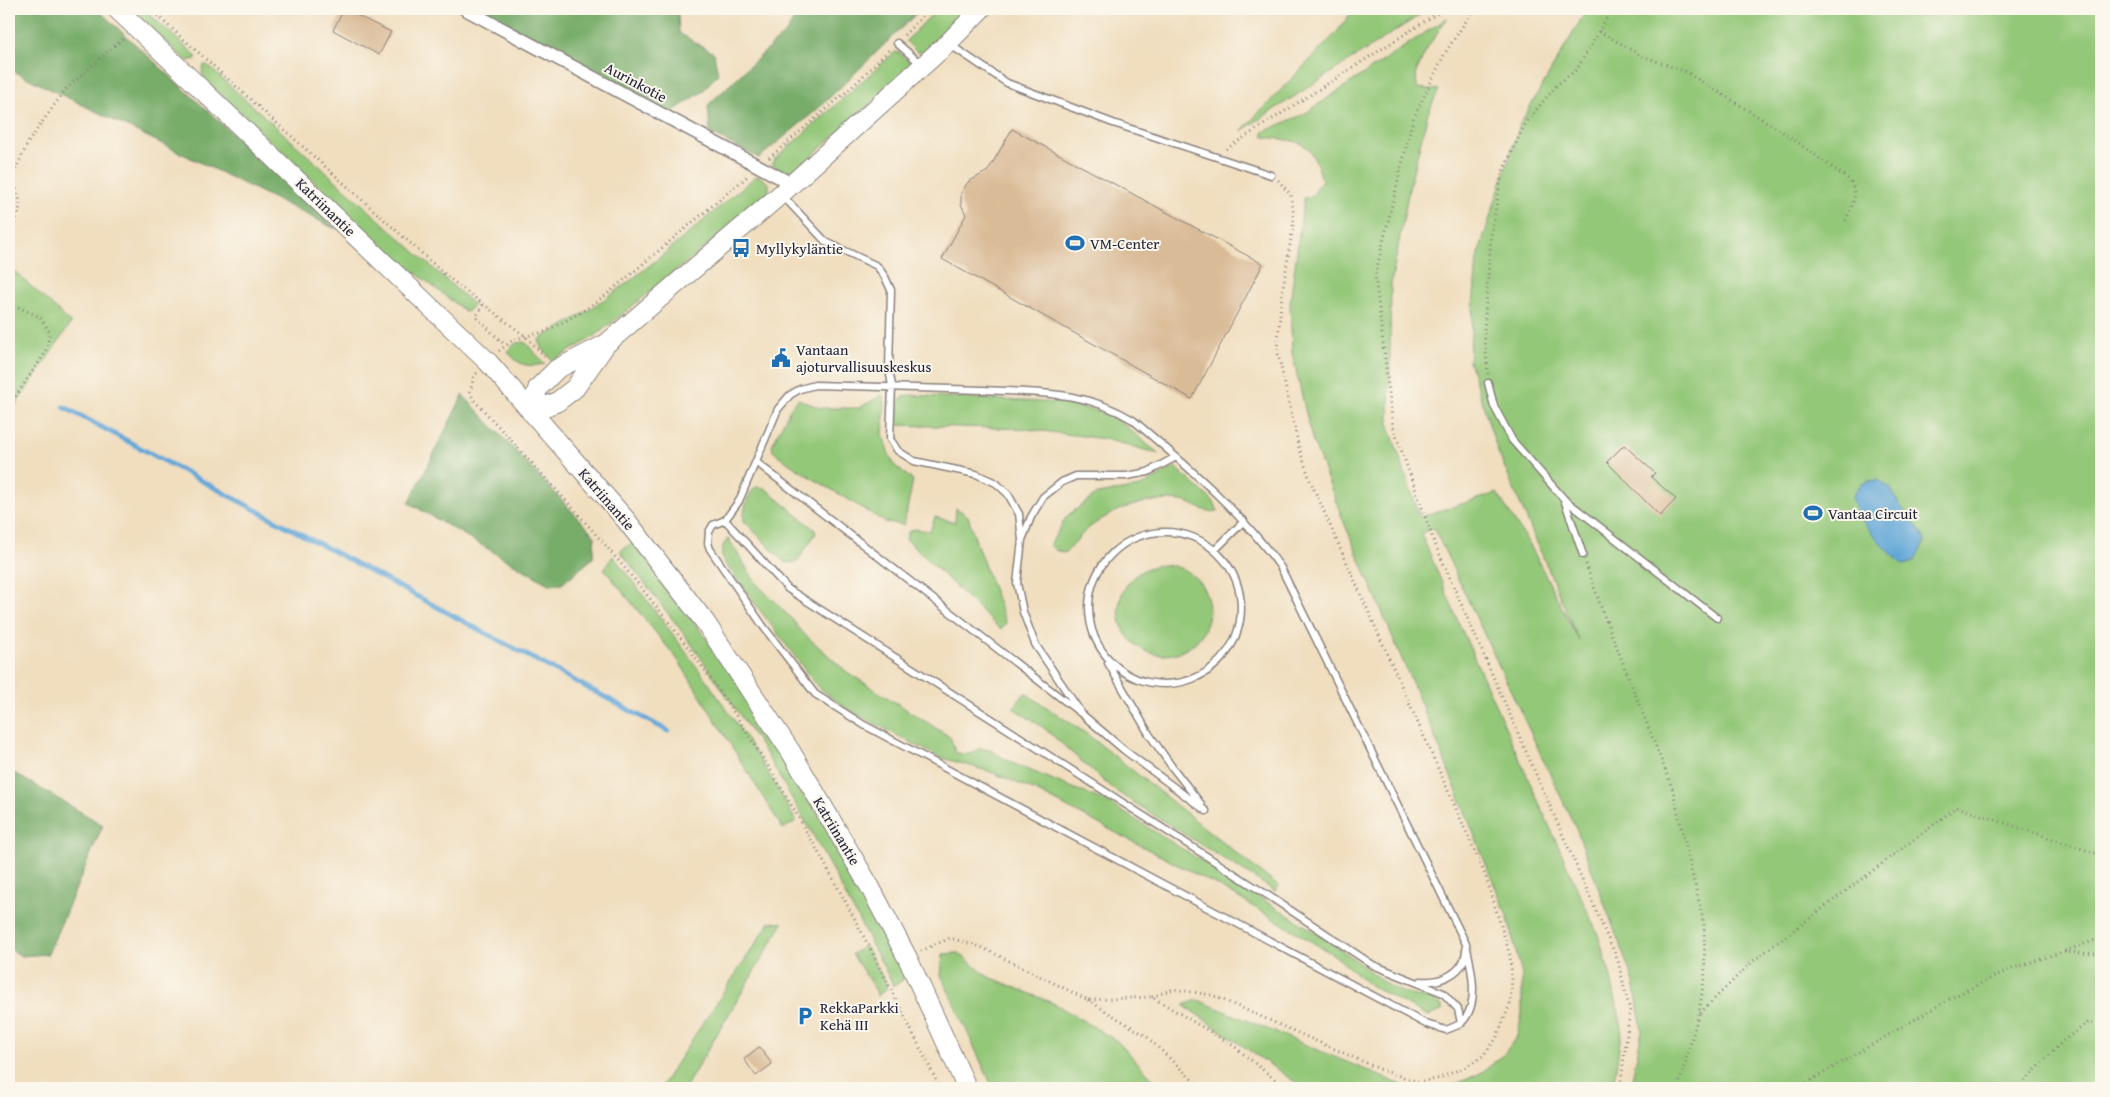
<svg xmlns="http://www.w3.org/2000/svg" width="2110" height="1097" font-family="'Gentium Book Plus',serif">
	<rect width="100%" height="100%" fill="#fbf7ec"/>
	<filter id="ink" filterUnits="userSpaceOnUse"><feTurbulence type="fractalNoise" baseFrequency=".02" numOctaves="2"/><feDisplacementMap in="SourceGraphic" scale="10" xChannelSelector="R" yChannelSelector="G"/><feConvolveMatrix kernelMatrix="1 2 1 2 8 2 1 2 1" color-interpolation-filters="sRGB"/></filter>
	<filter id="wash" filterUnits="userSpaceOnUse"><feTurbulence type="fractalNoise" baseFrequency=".0096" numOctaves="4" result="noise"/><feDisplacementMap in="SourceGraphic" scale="20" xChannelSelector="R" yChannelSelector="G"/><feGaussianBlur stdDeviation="1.12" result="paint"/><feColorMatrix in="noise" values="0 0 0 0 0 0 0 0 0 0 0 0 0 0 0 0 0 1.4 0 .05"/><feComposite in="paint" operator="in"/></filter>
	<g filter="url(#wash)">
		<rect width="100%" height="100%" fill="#f0debf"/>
		<path fill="#94c879" stroke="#5b755a" d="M 130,9 L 144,9 L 196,56 L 196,59 L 187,61 Z
			M 937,9 L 969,9 L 925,51 L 917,52 L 906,41 Z
			M 1354,9 L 1429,9 L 1241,131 L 1337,32 Z
			M 1587,9 L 2101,9 L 2101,1088 L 1630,1088 L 1642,1031 L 1634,982 L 1577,831 L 1434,528 L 1421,533 L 1461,628 L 1598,935 L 1610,974 L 1622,1028 L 1613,1088 L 1439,1088 L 1456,1084 L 1483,1072 L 1504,1054 L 1517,1036 L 1522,1014 L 1522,975 L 1507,916 L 1430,725 L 1343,520 L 1312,439 L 1292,353 L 1290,303 L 1304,198 L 1313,195 L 1322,180 C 1310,139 1304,142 1264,137 L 1263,132 L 1304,114 L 1447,18 L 1428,47 L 1416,72 L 1417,88 L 1439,90 L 1428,113 L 1410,184 L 1391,284 L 1389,426 L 1420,517 L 1497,493 L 1531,547 L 1579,641 L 1498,452 L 1469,361 L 1477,258 L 1520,124 Z
			M 895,52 L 900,53 L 911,63 L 909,69 L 794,172 L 781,172 L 772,164 L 775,159 Z
			M 204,65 L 207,65 L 474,305 L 466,312 L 394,256 L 204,79 L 202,72 Z
			M 759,176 L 769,184 L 769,193 L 764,200 L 595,336 L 553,361 L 542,348 L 539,340 L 543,337 C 622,296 687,233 755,177 Z
			M 9,266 L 71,323 L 9,415 Z
			M 525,342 L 545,364 C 525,367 520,366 507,351 L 516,343 Z
			M 882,395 L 885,402 L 883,433 L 888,452 L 895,466 L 913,480 L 904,525 L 885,522 L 791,465 L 773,451 L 772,445 L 791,407 L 798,399 L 820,408 L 859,408 Z
			M 909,395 L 1062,403 L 1098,411 L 1122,423 L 1159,454 L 1105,439 L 1026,429 L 895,425 C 897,414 895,397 909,395 Z
			M 1175,467 L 1214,502 L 1218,511 C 1206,515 1194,503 1182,501 C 1146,497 1106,510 1080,536 C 1075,542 1071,548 1065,553 L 1055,550 L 1050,545 L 1067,516 L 1097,494 L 1140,487 Z
			M 756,487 L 765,488 L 815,530 L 816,533 L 797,562 L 785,563 L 744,521 C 743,511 747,494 756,487 Z
			M 956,508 L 968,516 L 978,548 L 1006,623 L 1001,630 L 906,539 L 908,532 L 914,529 L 930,531 L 935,517 L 955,522 Z
			M 728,538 L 756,583 L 792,619 L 802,632 L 847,672 L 950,737 L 956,753 L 972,754 L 980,748 L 990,750 L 1012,763 L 1107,802 L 1312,930 L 1349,955 L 1386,984 L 1406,994 L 1431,999 L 1442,1006 L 1442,1011 L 1428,1016 L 1371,986 L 1334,955 L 1222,888 L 1036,791 L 991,772 L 939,757 L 847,709 L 817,686 L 724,562 C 720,551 721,548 728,538 Z
			M 634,542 L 667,583 L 762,719 L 874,910 L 904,970 L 903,980 L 894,986 L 811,831 L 765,752 L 693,646 L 620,551 Z
			M 613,556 C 680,643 743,725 796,821 L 783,829 L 678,660 L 604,569 Z
			M1119 610a45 45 0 1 1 90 0a45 45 0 1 1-90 0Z
			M 1025,693 L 1087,734 L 1279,887 L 1275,891 L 1114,790 L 1044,728 L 1013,708 Z
			M 770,922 L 783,923 L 685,1088 L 660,1088 Z
			M 865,946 L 887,985 L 885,990 L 877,996 L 876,991 L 852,954 Z
			M 959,953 L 987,976 L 1055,1004 L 1117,1041 L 1162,1088 L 993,1088 L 941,975 L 943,954 Z
			M 1198,1000 L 1409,1088 L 1304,1088 L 1183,1005 Z"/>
		<path fill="#77ac69" stroke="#4c6752" d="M 9,9 L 97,9 L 336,229 L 9,69 Z
			M 481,9 L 681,9 L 678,14 L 679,33 L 714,53 L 718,74 L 701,93 L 670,113 Z
			M 800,9 L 921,9 L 820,107 L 759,158 L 710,133 L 708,105 L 787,31 Z
			M 463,395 L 595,536 L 593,558 L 562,584 L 550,585 L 409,503 Z
			M 9,770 L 103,825 L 48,954 L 21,956 L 9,948 Z"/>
		<path fill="#64a7d8" stroke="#43648a" d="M 1878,480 L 1891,489 L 1899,504 L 1921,532 L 1925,542 L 1914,562 L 1903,565 C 1882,544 1861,527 1852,497 C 1859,484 1863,481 1878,480 Z"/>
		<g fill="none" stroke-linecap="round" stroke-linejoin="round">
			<path stroke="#64a7d8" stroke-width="5" d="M 64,407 L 668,731"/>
		</g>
		<g id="blocks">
			<path fill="#dabb97" d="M 344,9 L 391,32 L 379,55 L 333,30 Z
				M 1012,129 L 1263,264 L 1192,399 L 942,259 L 966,215 L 961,204 L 961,193 L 968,182 L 988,171 Z
				M 1624,445 L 1655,473 L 1651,477 L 1676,499 L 1660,516 L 1607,462 Z
				M 759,1047 L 772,1064 L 756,1076 L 744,1059 Z"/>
		</g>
	</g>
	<g filter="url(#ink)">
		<use href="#blocks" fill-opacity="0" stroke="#89807d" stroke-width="1"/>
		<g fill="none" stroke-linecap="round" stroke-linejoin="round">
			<g stroke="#89807d" stroke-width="9">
				<path id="service" d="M 897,43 L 922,65
					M 949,44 L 1007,83 L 1113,123 L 1271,175
					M 782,195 L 826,242 L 877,266 L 885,277 L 891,290 L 889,369 L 892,386 L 890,439 L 898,451 L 914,461 L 976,474 L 996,483 L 1008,494 L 1019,514 L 1022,540
					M 1488,383 L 1494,406 L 1512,440 L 1564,499 L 1717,618
					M 815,385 C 871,387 927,388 983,390 C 1038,393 1084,390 1133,420 C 1187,466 1240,510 1281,568 L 1466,944 C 1471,966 1481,1005 1461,1023 C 1457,1026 1451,1028 1446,1030 L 1426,1024 L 864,725 L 815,694 L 763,626 L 710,549 L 708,543 L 709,532 L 713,525 L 725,520 L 739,501 L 778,409 L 790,395 L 800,389 Z
					M 756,462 L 1083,715 L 1124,750 L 1206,811
					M 1564,499 L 1583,555
					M 725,520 L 788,589 L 1272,898 L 1373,965 L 1443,993 L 1458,1009 L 1461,1023
					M1089 608a76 76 0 1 1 152 0a76 76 0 1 1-152 0Z
					M 1215,550 L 1244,521
					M 1108,663 L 1149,734 L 1172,767 L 1201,804
					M 1079,710 L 1035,644 L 1023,612 L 1017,583 L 1022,540 L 1031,517 L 1043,497 L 1062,482 L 1076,476 L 1127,476 L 1148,472 L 1176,457
					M 1421,981 C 1441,983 1465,973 1466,950"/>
			</g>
			<g stroke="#89807d" stroke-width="15">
				<path id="minor" d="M 465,9 L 792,184"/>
			</g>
			<g stroke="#89807d" stroke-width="21">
				<path id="secondary" d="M 117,9 L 488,362 L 626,520 L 705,622 L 791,752 L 870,887 L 908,959 L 967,1088
					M 531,412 L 538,388 L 557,369 L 606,344 L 781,194 L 948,43 L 981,9
					M 531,412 L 557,402 L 575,388 L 604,347"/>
			</g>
			<path stroke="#89807d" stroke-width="3" stroke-dasharray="1 4" stroke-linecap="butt" d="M 150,9 L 449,278 L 525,336 L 547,358
				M 1474,9 L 1445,53 L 1413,119 L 1375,275 L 1393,427 L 1435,544 L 1618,961 L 1630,1011 L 1620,1088
				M 1599,31 L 1640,55 L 1686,72 L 1783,132 L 1850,180 C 1859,196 1852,206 1845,222
				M 904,35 L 930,9
				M 1226,149 L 1444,9
				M 769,158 L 851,88 L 889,50
				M 9,183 L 29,141 L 65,90 L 123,38
				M 9,232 C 23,209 23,202 11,178
				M 9,303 L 40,317 L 50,333 L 45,353 L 9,406
				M 483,305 L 476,317 L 505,345
				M 499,351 L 514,339 L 544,332 L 580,313 L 606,295 L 749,175
				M 477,373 L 474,376 L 470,392 L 474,400 C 553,486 632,570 701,665 C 795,796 869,944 940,1088
				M 1488,374 L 1484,331 L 1491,235 L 1502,173 L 1526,122 L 1557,85 L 1577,69 L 1612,9
				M 1586,564 L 1602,610 L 1672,787 L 1704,924 L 1705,973 L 1699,1013 L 1678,1088
				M 921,951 L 950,938 L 981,947 L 1088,1000 L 1152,997 L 1234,1046 L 1285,1088
				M 2065,951 L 2101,938
				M 1152,997 L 1173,989 L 1212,995 L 1382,1070 L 1418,1082 L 1437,1079 L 1466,1067 L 1483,1056 L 1496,1039 L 1510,1004 L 1512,979 L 1510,955 L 1485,874 L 1310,480 L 1299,448 L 1277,349 L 1282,294 L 1294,220 L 1291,195 L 1278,180
				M 1088,1000 L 1146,1036 L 1201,1088
				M 1700,1013 L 1753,961 L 1957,807 L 2101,855
				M 1798,1088 L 1953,997 L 2008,970 L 2062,952 L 2101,954
				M 2018,1088 L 2064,1040 L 2088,1023 L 2101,1023"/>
			<use href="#service" stroke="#fff" stroke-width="6"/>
			<use href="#minor" stroke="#fff" stroke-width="12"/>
			<use href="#secondary" stroke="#fff" stroke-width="19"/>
		</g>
	</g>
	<defs>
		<g id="stadium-bare" transform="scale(1.5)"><path d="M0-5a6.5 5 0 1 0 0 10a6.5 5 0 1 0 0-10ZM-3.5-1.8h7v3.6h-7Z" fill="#1f6fb2" stroke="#fbf7ec" stroke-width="2.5" paint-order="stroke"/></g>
		<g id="bus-bare" transform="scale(1.5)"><path d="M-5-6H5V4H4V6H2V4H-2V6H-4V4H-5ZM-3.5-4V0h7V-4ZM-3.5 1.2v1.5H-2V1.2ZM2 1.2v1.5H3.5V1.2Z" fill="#1f6fb2" stroke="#fbf7ec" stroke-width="2.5" paint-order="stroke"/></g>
		<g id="civic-bare" transform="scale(1.5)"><path d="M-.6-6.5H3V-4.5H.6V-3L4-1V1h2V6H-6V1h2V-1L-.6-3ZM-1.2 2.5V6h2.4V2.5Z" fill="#1f6fb2" stroke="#fbf7ec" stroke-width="2.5" paint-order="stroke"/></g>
		<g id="parking-bare" transform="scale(1.5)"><path d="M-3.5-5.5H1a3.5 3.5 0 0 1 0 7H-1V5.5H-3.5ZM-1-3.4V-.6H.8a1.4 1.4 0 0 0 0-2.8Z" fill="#1f6fb2" stroke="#fbf7ec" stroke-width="2.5" paint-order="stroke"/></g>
	</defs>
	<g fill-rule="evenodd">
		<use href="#stadium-bare" x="1075" y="243"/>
		<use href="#bus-bare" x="741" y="248"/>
		<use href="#civic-bare" x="781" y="358"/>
		<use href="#stadium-bare" x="1813" y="513"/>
		<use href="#parking-bare" x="805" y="1016"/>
	</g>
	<g text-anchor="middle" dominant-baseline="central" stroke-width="4" stroke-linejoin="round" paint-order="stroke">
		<g font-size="15" fill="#22223b" stroke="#fbf7ec">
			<text transform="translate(636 82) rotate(28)">Aurinkotie</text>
			<text transform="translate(326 207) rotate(44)">Katriinantie</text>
			<text transform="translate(607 499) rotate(49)">Katriinantie</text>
			<text transform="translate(837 831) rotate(59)">Katriinantie</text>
		</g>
		<g font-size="15" fill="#22223b" stroke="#fbf7ec" text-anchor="start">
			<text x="1090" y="243">VM-Center</text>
			<text x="756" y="248">Myllykyläntie</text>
			<text x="796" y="349">Vantaan<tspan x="796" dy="17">ajoturvallisuuskeskus</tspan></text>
			<text x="1828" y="513">Vantaa Circuit</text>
			<text x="820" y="1007">RekkaParkki<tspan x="820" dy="17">Kehä III</tspan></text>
		</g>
	</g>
	<rect width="2110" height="1097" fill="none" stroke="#fbf7ec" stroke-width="30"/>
</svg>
